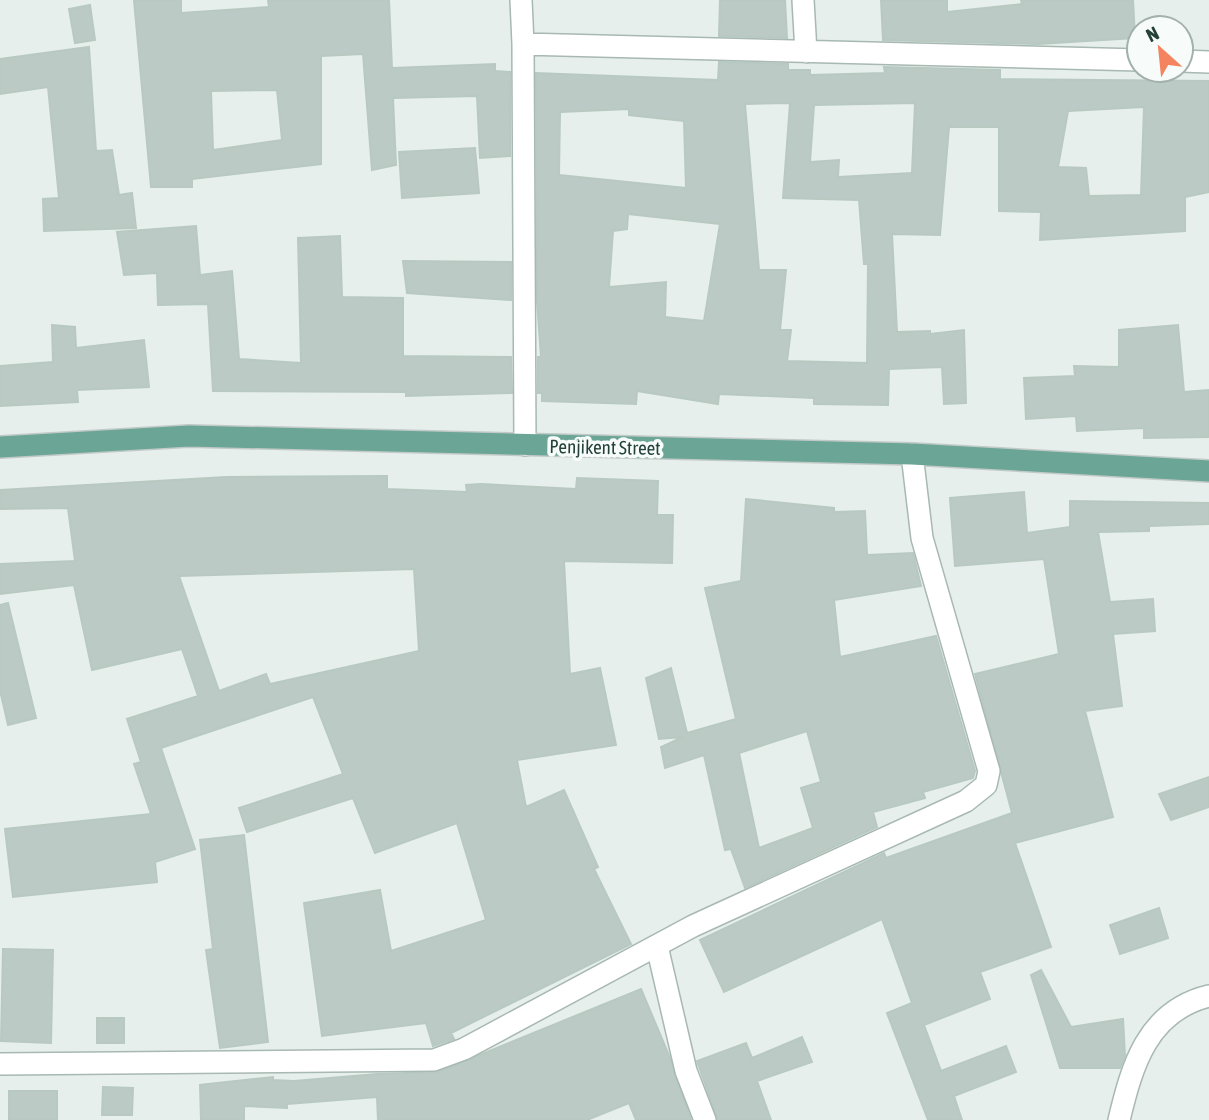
<svg xmlns="http://www.w3.org/2000/svg" width="1209" height="1120" font-family="'Asap Condensed',sans-serif">
	<rect width="100%" height="100%" fill="#e6efeb"/>
	<path fill="#bbcac4" stroke="#b8c9c2" stroke-width="2" fill-rule="evenodd" d="M 134,0 L 181,0 L 181,13 L 269,7 L 268,0 L 389,0 L 392,68 L 495,64 L 495,71 L 510,72 L 510,156 L 480,158 L 477,96 L 393,98 L 396,165 L 372,170 L 363,54 L 321,56 L 321,164 L 192,179 L 192,187 L 151,187 ZM 277,90 L 282,140 L 213,150 L 211,91 Z
		M 720,0 L 785,0 L 787,38 L 719,36 Z
		M 881,0 L 947,0 L 947,12 L 1022,4 L 1021,0 L 1133,0 L 1135,38 L 1038,44 L 883,40 Z
		M 90,5 L 95,40 L 75,43 L 69,9 Z
		M 89,47 L 96,151 L 112,150 L 119,195 L 132,193 L 136,228 L 44,231 L 43,199 L 59,198 L 48,87 L 0,94 L 0,59 Z
		M 719,62 L 788,64 L 788,70 L 810,70 L 810,75 L 885,73 L 884,67 L 1000,70 L 1000,79 L 1209,81 L 1209,192 L 1185,197 L 1185,231 L 1040,240 L 1041,212 L 999,211 L 999,127 L 949,127 L 940,235 L 892,234 L 897,332 L 930,331 L 930,334 L 964,330 L 966,403 L 944,404 L 942,367 L 889,369 L 888,405 L 814,404 L 814,398 L 719,394 L 718,404 L 637,391 L 636,404 L 542,401 L 542,393 L 538,393 L 538,357 L 541,357 L 537,301 L 536,73 L 718,80 ZM 790,103 L 783,198 L 859,200 L 864,264 L 868,264 L 867,363 L 787,361 L 791,330 L 780,330 L 786,270 L 759,270 L 745,104 ZM 915,103 L 912,173 L 838,177 L 839,160 L 810,162 L 814,105 ZM 1144,107 L 1141,195 L 1089,196 L 1086,168 L 1058,167 L 1068,111 ZM 629,109 L 629,115 L 684,121 L 686,188 L 559,175 L 560,112 ZM 628,214 L 720,224 L 704,321 L 665,317 L 666,282 L 609,287 L 613,231 L 627,229 Z
		M 475,148 L 479,193 L 402,198 L 399,152 Z
		M 196,226 L 200,275 L 232,271 L 239,359 L 301,363 L 298,238 L 340,236 L 342,297 L 403,298 L 403,356 L 511,357 L 512,393 L 406,396 L 406,392 L 213,391 L 208,304 L 158,305 L 157,273 L 124,275 L 117,232 Z
		M 403,261 L 511,262 L 511,300 L 407,293 Z
		M 52,325 L 75,327 L 76,348 L 144,340 L 149,387 L 77,390 L 78,402 L 0,406 L 0,366 L 53,362 Z
		M 1178,325 L 1184,392 L 1209,390 L 1209,437 L 1144,438 L 1144,428 L 1077,431 L 1076,416 L 1026,419 L 1024,378 L 1075,376 L 1074,366 L 1119,367 L 1119,330 Z
		M 387,476 L 387,489 L 467,492 L 466,485 L 481,484 L 576,489 L 577,478 L 658,481 L 657,515 L 673,515 L 672,563 L 564,561 L 570,674 L 600,668 L 616,745 L 517,760 L 526,807 L 564,790 L 598,867 L 594,869 L 631,944 L 451,1033 L 454,1039 L 433,1046 L 426,1023 L 322,1036 L 304,903 L 380,890 L 391,951 L 486,920 L 457,823 L 375,853 L 353,798 L 247,832 L 239,808 L 343,774 L 313,697 L 161,748 L 195,849 L 155,862 L 157,882 L 13,897 L 5,829 L 151,814 L 134,764 L 141,762 L 127,719 L 198,696 L 182,649 L 92,670 L 74,585 L 0,594 L 0,564 L 75,561 L 68,508 L 0,509 L 0,490 L 226,477 ZM 414,569 L 419,651 L 270,684 L 266,674 L 219,691 L 179,576 Z
		M 1024,492 L 1027,533 L 1070,527 L 1070,501 L 1209,503 L 1209,524 L 1149,526 L 1149,531 L 1098,532 L 1110,602 L 1153,599 L 1155,631 L 1113,634 L 1122,706 L 1085,711 L 1113,817 L 1015,843 L 1051,947 L 980,972 L 990,999 L 924,1025 L 941,1071 L 1006,1046 L 1016,1072 L 954,1096 L 962,1120 L 928,1120 L 887,1013 L 912,1003 L 882,919 L 724,992 L 700,940 L 884,853 L 886,858 L 1012,813 L 975,674 L 1059,654 L 1044,559 L 955,566 L 950,498 Z
		M 746,499 L 834,508 L 834,512 L 865,511 L 867,555 L 913,553 L 921,586 L 834,600 L 840,657 L 936,636 L 975,771 L 973,778 L 923,792 L 925,798 L 873,812 L 877,827 L 745,888 L 731,849 L 725,850 L 704,755 L 665,768 L 661,747 L 683,737 L 659,739 L 646,678 L 671,668 L 687,733 L 736,719 L 705,588 L 741,581 ZM 807,731 L 821,782 L 801,788 L 813,828 L 759,848 L 739,753 Z
		M 8,603 L 36,718 L 8,725 L 0,690 L 0,605 Z
		M 1209,777 L 1209,807 L 1171,820 L 1159,794 Z
		M 244,835 L 268,1042 L 220,1048 L 206,950 L 213,949 L 200,840 Z
		M 1159,908 L 1168,938 L 1120,954 L 1110,925 Z
		M 3,949 L 53,950 L 51,1043 L 1,1041 Z
		M 1041,970 L 1071,1027 L 1123,1019 L 1125,1056 L 1120,1068 L 1060,1068 L 1031,975 Z
		M 641,989 L 668,1053 L 691,1120 L 636,1120 L 629,1103 L 587,1120 L 378,1120 L 377,1097 L 287,1104 L 287,1108 L 244,1106 L 244,1120 L 201,1120 L 200,1085 L 273,1077 L 273,1080 L 294,1081 L 377,1074 L 438,1072 Z
		M 97,1018 L 124,1018 L 124,1043 L 97,1043 Z
		M 802,1037 L 812,1062 L 757,1081 L 771,1120 L 718,1120 L 697,1061 L 746,1043 L 752,1058 Z
		M 103,1087 L 133,1088 L 132,1115 L 102,1115 Z
		M 9,1091 L 57,1091 L 57,1120 L 9,1120 Z"/>
	<g fill="none" stroke-linecap="round" stroke-linejoin="round">
		<g stroke="#a8b8b2" stroke-width="24">
			<path id="street" d="M 521,0 L 523,44 L 1139,60
				M 803,0 L 806,52
				M 523,44 L 525,445
				M 1181,61 L 1209,62
				M 657,946 L 686,1071 L 705,1120
				M 0,1064 L 434,1060 L 464,1049 L 693,926 L 966,801 L 986,785 L 989,771 L 922,538 L 912,454
				M 1119,1120 C 1132,1066 1147,1011 1209,996"/>
		</g>
		<g stroke="#c2cac8" stroke-width="24">
			<path id="primary" d="M 0,447 L 189,436 L 912,454 L 1209,471"/>
		</g>
		<use href="#street" stroke="#fff" stroke-width="21"/>
		<use href="#primary" stroke="#6aa596" stroke-width="21"/>
	</g>
	<g text-anchor="middle" dominant-baseline="central" stroke-width="7" stroke-linejoin="round" paint-order="stroke">
		<g font-size="19" fill="#24423a" stroke="#f7fbf9">
			<text transform="translate(605 447) rotate(1)">Penjikent Street</text>
		</g>
	</g>
	<g transform="translate(1160 49) rotate(333)"><circle r="33" fill="#f7fbf9" stroke="#a3b1ad" stroke-width="2"/>
	<path d="M0-5L12 26L0 18L-12 26Z" fill="#f4845f"/>
	<text y="-10" font-size="19" font-weight="bold" text-anchor="middle" fill="#24423a">N</text>
	</g>
</svg>
